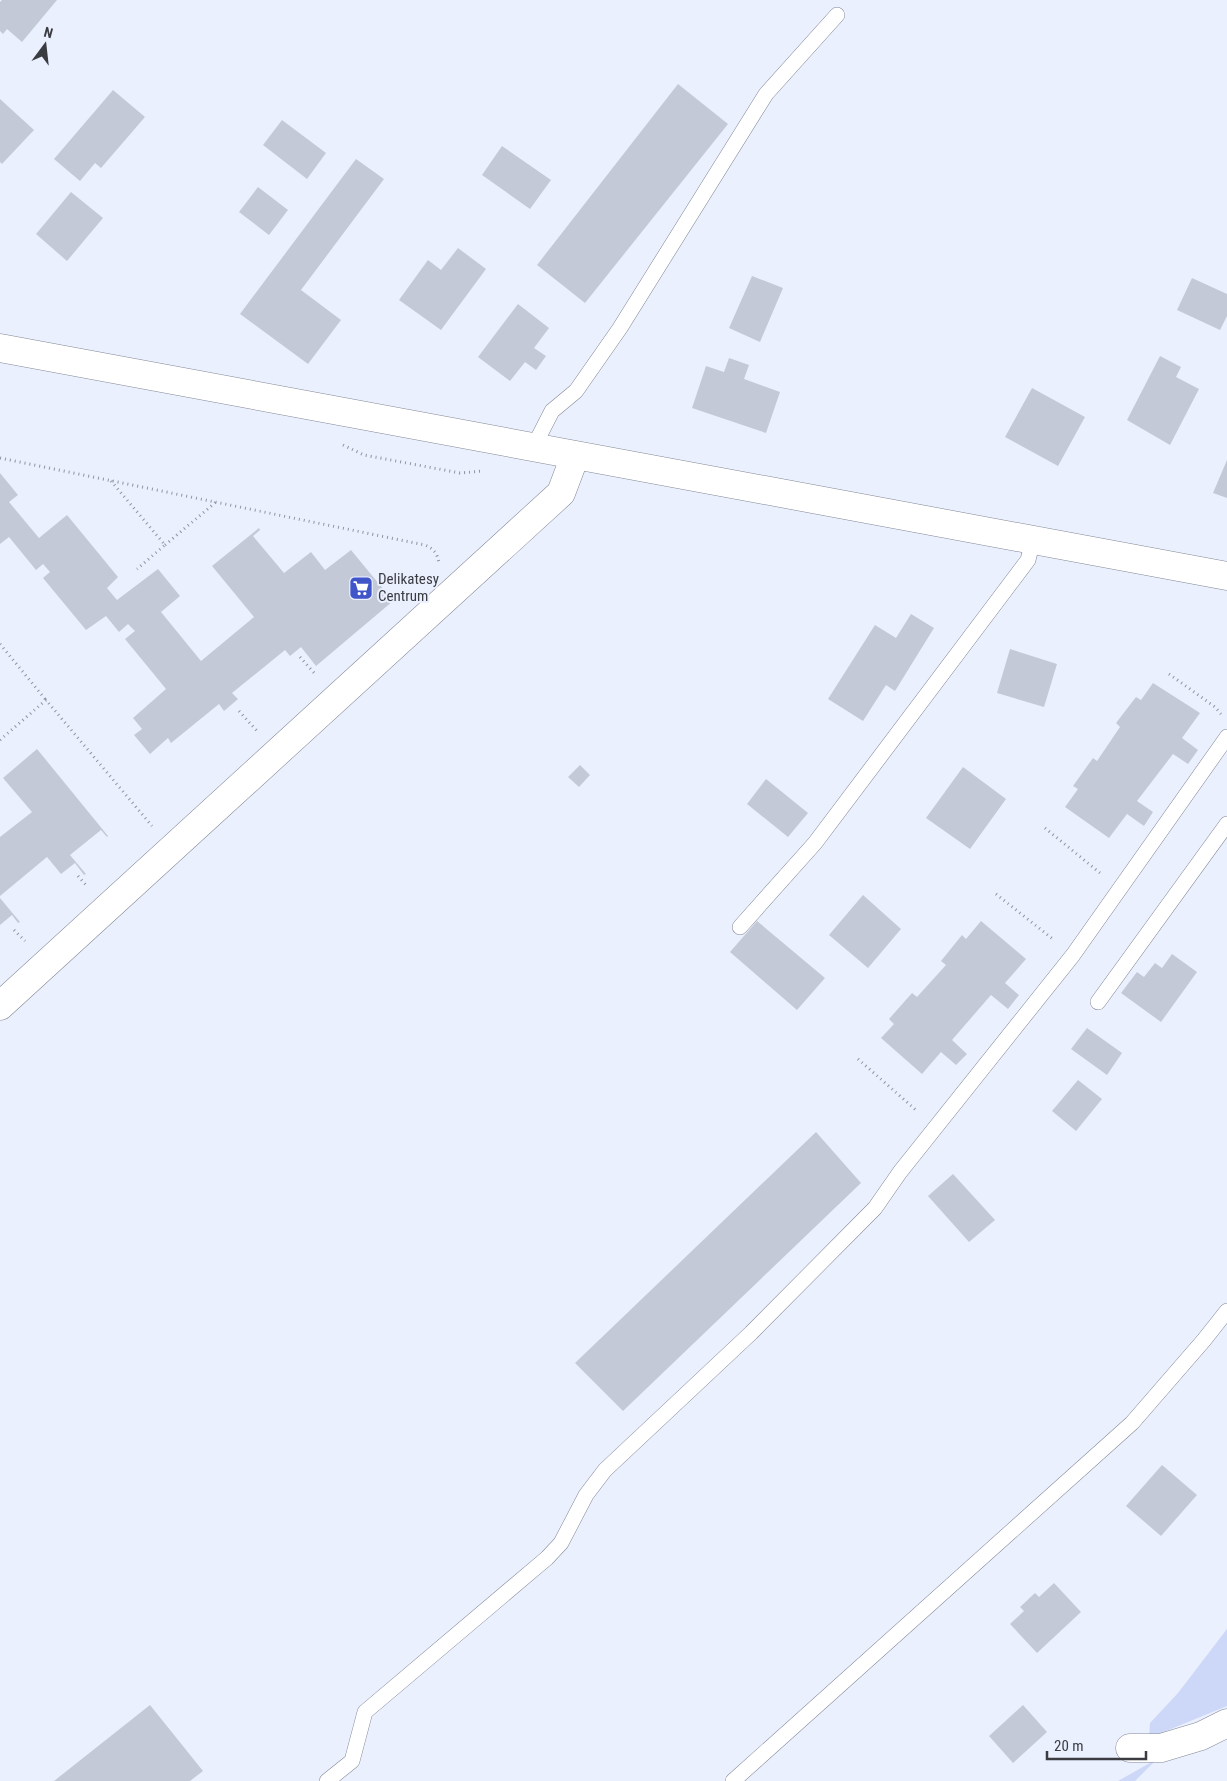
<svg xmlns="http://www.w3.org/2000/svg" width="1227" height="1781" font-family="'Roboto Condensed',sans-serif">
	<rect width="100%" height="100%" fill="#ebf0ff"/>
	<path fill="#cdd8f8" d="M 1227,1629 L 1227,1706 L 1149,1738 L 1150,1723 L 1178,1693 Z
		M 1157,1759 L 1135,1781 L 1118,1781 Z"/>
	<path fill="#c4c9d7" d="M 2,0 L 57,0 L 22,42 L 7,29 L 3,34 L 0,31 L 0,2 Z
		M 678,84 L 728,124 L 585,303 L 537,265 Z
		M 113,90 L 145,117 L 101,168 L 95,163 L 80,181 L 54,159 Z
		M 0,99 L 34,130 L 2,164 L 0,162 Z
		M 282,120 L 326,153 L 307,179 L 263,145 Z
		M 502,146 L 551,180 L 530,209 L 482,175 Z
		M 356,159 L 384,179 L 301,290 L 341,320 L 308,364 L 240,314 Z
		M 258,187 L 288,210 L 269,235 L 239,212 Z
		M 71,192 L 103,218 L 67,261 L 36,234 Z
		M 458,248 L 486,269 L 441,330 L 399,300 L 428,260 L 441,270 Z
		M 752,276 L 783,288 L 760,342 L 729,328 Z
		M 1192,278 L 1227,294 L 1227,316 L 1220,330 L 1177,310 Z
		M 518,304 L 549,328 L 534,348 L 546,356 L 536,370 L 525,362 L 510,381 L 478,357 Z
		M 1160,356 L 1181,367 L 1176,377 L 1199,389 L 1170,445 L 1127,420 Z
		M 729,358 L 749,365 L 744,379 L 780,392 L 766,433 L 692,408 L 706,366 L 724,372 Z
		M 1032,388 L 1085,417 L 1058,466 L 1005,437 Z
		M 1227,460 L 1227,498 L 1213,493 Z
		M 0,473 L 18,495 L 9,502 L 39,538 L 67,515 L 118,577 L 107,588 L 117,600 L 158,569 L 180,596 L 161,612 L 201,661 L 254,617 L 212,566 L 259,528 L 260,530 L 253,536 L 284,573 L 311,552 L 325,570 L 351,550 L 393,601 L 316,666 L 301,647 L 290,656 L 285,650 L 232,693 L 238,699 L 224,711 L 219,704 L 171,743 L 168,738 L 150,754 L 134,735 L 142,729 L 133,718 L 166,689 L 125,639 L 135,631 L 128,624 L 119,632 L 106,616 L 86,630 L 43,578 L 50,572 L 43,564 L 36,570 L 9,537 L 0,544 Z
		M 911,614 L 934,628 L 895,691 L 886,685 L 863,721 L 828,699 L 875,625 L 896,638 Z
		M 1010,649 L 1057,664 L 1044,707 L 997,693 Z
		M 1153,683 L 1200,713 L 1182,738 L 1198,750 L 1188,764 L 1173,754 L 1137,801 L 1153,812 L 1144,826 L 1127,814 L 1109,838 L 1065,807 L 1078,789 L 1073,786 L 1093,758 L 1097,761 L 1120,727 L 1116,723 L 1136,697 L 1141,700 Z
		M 37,749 L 108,836 L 107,837 L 101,830 L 70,855 L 86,874 L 84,875 L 75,863 L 61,874 L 47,857 L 0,896 L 0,837 L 32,812 L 3,778 Z
		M 580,765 L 590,775 L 579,787 L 568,777 Z
		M 963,767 L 1006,799 L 970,849 L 926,818 Z
		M 766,779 L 808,813 L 788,837 L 747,804 Z
		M 863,895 L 901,929 L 868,968 L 829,935 Z
		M 0,898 L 20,922 L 18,923 L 12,915 L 0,925 Z
		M 757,921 L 825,978 L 797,1010 L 730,952 Z
		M 981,921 L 1026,959 L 1005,983 L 1019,995 L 1008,1009 L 991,995 L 952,1040 L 967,1054 L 956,1065 L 941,1052 L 922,1074 L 881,1038 L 894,1024 L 889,1019 L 912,993 L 917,997 L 946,965 L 941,961 L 962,935 L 966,939 Z
		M 1172,954 L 1197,972 L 1161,1022 L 1121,993 L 1137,972 L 1144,977 L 1155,963 L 1162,968 Z
		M 1087,1028 L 1122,1053 L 1107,1075 L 1071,1049 Z
		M 1078,1080 L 1102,1099 L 1076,1131 L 1052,1111 Z
		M 816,1132 L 861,1183 L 623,1411 L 575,1363 Z
		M 953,1174 L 995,1220 L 969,1242 L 928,1196 Z
		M 1162,1465 L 1197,1495 L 1161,1536 L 1126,1506 Z
		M 1054,1583 L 1081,1612 L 1037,1653 L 1010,1624 L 1024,1611 L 1020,1607 L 1035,1593 L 1039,1597 Z
		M 150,1705 L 203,1771 L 190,1781 L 54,1781 Z
		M 1023,1705 L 1047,1732 L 1013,1763 L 989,1736 Z"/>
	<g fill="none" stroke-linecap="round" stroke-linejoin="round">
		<g stroke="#828794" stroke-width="16">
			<path id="lane" d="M 533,448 L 552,411 L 576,391 L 620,328 L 766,94 L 837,15
				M 740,927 L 815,843 L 1028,560 L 1033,540
				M 1098,1002 L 1227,824
				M 327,1781 L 352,1761 L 365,1712 L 547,1558 L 561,1543 L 586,1495 L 605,1470 L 751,1333 L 875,1208 L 900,1172 L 1073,955 L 1227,737
				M 733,1781 L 1132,1423 L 1204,1340 L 1227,1311"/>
		</g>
		<g stroke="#828794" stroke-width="29">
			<path id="street" d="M 0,1006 L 561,493 L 575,456
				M 1130,1748 L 1161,1748 L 1201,1736 L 1227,1723"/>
		</g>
		<g stroke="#828794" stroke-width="29">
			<path id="secondary" d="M 0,348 L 1227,576"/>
		</g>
		<path stroke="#91949e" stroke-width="3" stroke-dasharray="1 4" stroke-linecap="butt" d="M 343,445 L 364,455 L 460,473 L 483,471
			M 0,458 L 425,545 C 434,549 437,553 439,563
			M 111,481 L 165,545 L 137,569
			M 165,545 L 216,502
			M 0,644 L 46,700
			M 300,657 L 316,675
			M 1169,674 L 1215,707 L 1221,714
			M 239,711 L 257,731
			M 0,740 L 46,700 L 152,826
			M 1045,828 L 1100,873
			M 78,876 L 86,885
			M 996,894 L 1054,940
			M 14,930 L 25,941
			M 858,1059 L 917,1111"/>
		<use href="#lane" stroke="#fff" stroke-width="15"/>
		<use href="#street" stroke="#fff" stroke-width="28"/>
		<use href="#secondary" stroke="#fff" stroke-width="28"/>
	</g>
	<defs>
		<g id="supermarket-square" transform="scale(1.25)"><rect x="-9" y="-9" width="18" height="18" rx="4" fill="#3f55c8" stroke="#ebf0ff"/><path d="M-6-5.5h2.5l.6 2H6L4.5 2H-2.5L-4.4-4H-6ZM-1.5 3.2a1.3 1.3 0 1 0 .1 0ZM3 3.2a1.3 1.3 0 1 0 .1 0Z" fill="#fff"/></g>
	</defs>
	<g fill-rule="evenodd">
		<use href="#supermarket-square" x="361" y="588"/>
	</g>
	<g text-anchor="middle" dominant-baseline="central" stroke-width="4" stroke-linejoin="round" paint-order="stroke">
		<g font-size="15" fill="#3a3c41" stroke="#ebf0ff" text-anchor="start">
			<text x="378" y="579">Delikatesy<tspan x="378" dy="17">Centrum</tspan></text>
		</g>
	</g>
	<g transform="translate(45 45) rotate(15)" stroke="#ebf0ff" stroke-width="4" paint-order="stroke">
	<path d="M0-4L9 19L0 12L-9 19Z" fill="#3a3c41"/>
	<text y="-8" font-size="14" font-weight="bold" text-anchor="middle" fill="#3a3c41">N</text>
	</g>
	<path d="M1047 1751v8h99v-8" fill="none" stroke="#3a3c41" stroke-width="2.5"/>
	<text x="1054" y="1751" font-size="15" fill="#3a3c41" stroke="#ebf0ff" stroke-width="4" paint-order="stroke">20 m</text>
</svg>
